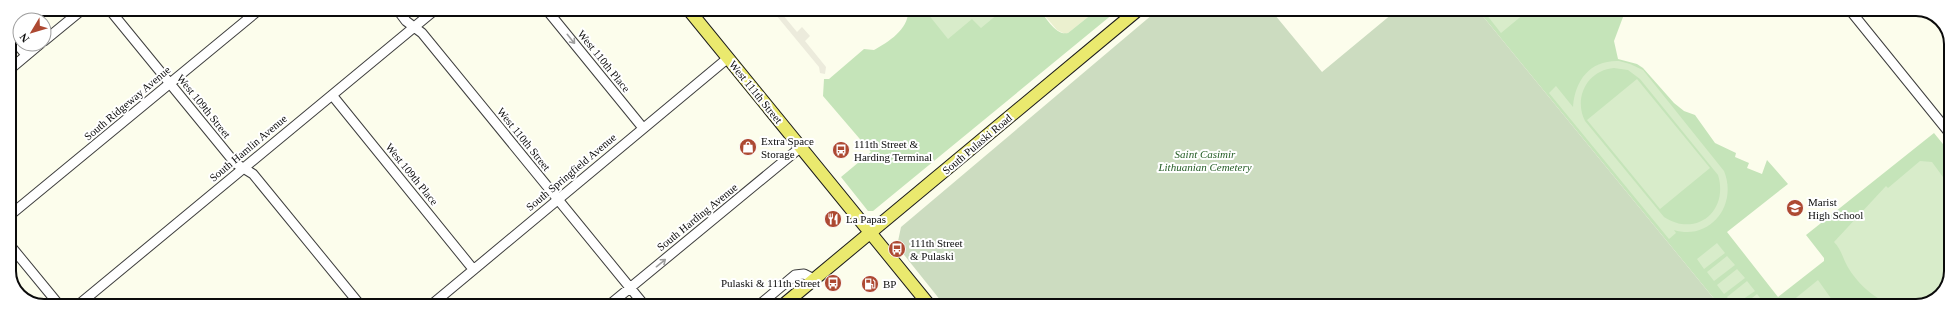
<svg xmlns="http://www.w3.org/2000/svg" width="1960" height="315" font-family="Georgia,serif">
	<rect width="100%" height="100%" fill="#fcfdec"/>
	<path fill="#ebf0cf" d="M 1039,9 L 1098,9 L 1068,33 L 1065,34 L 1057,30 Z"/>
	<path fill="#c5e4b9" d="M 908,9 L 1039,9 C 1046,18 1056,36 1068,33 L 1098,9 L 1119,9 L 873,211 L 868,211 L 841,177 L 871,152 L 823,96 L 824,79 L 829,79 L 864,49 L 874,50 C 889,42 910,28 908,9 Z
		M 1477,9 L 1626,9 L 1614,41 L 1618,59 L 1637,64 L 1643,68 L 1674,103 L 1684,111 L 1695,115 L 1715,143 L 1736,153 L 1735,157 L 1749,163 L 1747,168 L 1762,174 L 1767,160 L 1788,184 L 1727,232 L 1778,297 L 1824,261 L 1824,258 L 1806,235 L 1934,133 L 1951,154 L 1951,276 L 1939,297 L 1916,306 L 1720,306 Z"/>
	<path fill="#ccdcc0" d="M 1159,9 L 1270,9 L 1322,72 L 1398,9 L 1477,9 L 1720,306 L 945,306 L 897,246 L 901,227 Z"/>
	<path fill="#d8ecca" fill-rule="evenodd" d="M 924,9 L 1004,9 L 981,28 L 972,19 L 948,39 Z
		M 1482,9 L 1530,9 L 1501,33 Z
		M 1619,61 L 1630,64 L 1643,70 L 1724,171 C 1738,205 1710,241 1674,230 L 1676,233 L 1669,239 L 1549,93 L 1556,86 L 1573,107 C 1575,80 1590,60 1619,61 ZM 1614,68 L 1628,70 L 1640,79 L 1718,175 C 1729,211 1696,238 1664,217 L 1585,121 C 1573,97 1588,70 1614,68 Z
		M 1637,79 L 1710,168 L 1660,209 L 1587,120 Z
		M 1920,161 L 1932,162 L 1951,188 L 1951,276 L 1939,297 C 1931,300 1923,305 1916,306 C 1888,311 1863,291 1849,269 C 1843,260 1842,250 1834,242 L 1886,186 L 1888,188 Z
		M 1717,243 L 1725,253 L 1704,269 L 1697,259 Z
		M 1727,256 L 1735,265 L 1714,281 L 1707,272 Z
		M 1737,269 L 1745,278 L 1724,294 L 1717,285 Z
		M 1818,280 L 1830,297 L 1835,306 L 1786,306 Z
		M 1747,281 L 1755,291 L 1733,306 L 1727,297 Z
		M 1757,294 L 1765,304 L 1762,306 L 1742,306 Z"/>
	<path fill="#ecebdc" d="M 771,9 L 778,9 L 797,32 L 802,27 L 810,36 L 805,41 L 826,67 L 825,74 L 820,73 L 819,67 Z"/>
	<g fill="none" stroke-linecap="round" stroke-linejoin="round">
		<g stroke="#3e3e3e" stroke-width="11">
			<path id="minor" d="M 109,9 L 235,163 L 253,174 L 361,306
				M 397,9 L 406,21 L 422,33 L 645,306
				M 546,9 L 643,128
				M 1849,9 L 1951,135
				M 12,38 L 26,55
				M 44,41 L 83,9
				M 9,70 L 40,44
				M 332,95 L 473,269
				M 9,216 L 260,9
				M 9,244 L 60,306
				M 77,306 L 436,9
				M 430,306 L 728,58
				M 608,306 L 801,147
				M 758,306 L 795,275 L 804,274 L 814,279"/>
		</g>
		<g stroke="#1c1c1c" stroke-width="14">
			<path id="major" d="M 688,9 L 930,306
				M 782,306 L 1139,9"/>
		</g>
		<use href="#minor" stroke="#fff" stroke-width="9"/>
		<use href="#major" stroke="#eae96e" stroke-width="12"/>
	</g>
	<defs><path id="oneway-shaft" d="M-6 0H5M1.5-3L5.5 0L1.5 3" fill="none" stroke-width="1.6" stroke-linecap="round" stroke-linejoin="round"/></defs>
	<g stroke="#9d9d9d">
		<use href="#oneway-shaft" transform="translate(571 39) rotate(51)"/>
		<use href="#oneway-shaft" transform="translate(661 263) rotate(-39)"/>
	</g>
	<defs>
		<g id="shop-disc" transform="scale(0.9)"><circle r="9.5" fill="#ad4932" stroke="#fff"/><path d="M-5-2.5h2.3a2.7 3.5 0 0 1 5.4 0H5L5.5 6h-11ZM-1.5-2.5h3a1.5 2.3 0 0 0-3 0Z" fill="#fff"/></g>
		<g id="bus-disc" transform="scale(0.9)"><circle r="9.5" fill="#ad4932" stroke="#fff"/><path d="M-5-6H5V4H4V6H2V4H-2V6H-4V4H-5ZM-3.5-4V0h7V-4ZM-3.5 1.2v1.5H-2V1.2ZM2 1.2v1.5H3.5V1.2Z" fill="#fff"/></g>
		<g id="school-disc" transform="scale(0.9)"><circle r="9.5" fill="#ad4932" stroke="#fff"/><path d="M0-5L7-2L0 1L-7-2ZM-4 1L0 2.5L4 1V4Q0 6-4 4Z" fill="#fff"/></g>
		<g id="restaurant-disc" transform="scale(0.9)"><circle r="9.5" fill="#ad4932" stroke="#fff"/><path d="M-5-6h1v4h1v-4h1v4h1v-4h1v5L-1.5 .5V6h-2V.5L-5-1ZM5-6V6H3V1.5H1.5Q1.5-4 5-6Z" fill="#fff"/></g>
		<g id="fuel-disc" transform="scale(0.9)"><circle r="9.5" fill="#ad4932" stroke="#fff"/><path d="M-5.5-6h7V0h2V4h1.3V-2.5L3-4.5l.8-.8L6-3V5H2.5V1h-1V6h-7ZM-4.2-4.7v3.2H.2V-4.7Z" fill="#fff"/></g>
	</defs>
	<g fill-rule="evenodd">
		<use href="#shop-disc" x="748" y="147"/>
		<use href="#bus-disc" x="841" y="150"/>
		<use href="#school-disc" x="1795" y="208"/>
		<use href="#restaurant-disc" x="833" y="219"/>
		<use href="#bus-disc" x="897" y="249"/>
		<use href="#bus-disc" x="833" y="283"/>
		<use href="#fuel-disc" x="870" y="284"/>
	</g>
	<g text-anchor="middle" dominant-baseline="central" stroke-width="4" stroke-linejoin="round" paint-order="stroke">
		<g font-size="11" fill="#0b0b0b" stroke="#fff">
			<text transform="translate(604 61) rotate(51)">West 110th Place</text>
			<text transform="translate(756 92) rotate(51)">West 111th Street</text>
			<text transform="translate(127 103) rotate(-40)">South Ridgeway Avenue</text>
			<text transform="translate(204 106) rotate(51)">West 109th Street</text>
			<text transform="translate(524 139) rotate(51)">West 110th Street</text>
			<text transform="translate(977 144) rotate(-40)">South Pulaski Road</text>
			<text transform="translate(248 148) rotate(-40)">South Hamlin Avenue</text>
			<text transform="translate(571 172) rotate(-40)">South Springfield Avenue</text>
			<text transform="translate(412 174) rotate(51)">West 109th Place</text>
			<text transform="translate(697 217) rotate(-39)">South Harding Avenue</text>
		</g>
		<g font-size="11" fill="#0b0b0b" stroke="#fff" text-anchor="start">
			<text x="761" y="141">Extra Space<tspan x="761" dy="13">Storage</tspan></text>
			<text x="854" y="144">111th Street &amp;<tspan x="854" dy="13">Harding Terminal</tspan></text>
			<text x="1808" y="202">Marist<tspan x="1808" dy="13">High School</tspan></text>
			<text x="846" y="219">La Papas</text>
			<text x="910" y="243">111th Street<tspan x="910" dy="13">&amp; Pulaski</tspan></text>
			<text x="820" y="283" text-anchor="end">Pulaski &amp; 111th Street</text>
			<text x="883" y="284">BP</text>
		</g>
		<g font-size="11" font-style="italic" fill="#235c24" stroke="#fff">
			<text x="1205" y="154">Saint Casimir<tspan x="1205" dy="13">Lithuanian Cemetery</tspan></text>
		</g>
	</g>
	<path d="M0 0H1960V315H0ZM44 16H1916A28 28 0 0 1 1944 44V271A28 28 0 0 1 1916 299H44A28 28 0 0 1 16 271V44A28 28 0 0 1 44 16Z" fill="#fff" fill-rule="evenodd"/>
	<path fill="none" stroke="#0b0b0b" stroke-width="2" d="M44 16H1916A28 28 0 0 1 1944 44V271A28 28 0 0 1 1916 299H44A28 28 0 0 1 16 271V44A28 28 0 0 1 44 16Z"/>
	<g transform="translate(32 32) rotate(232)"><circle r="19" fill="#ffffff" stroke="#9d9d9d"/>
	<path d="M0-3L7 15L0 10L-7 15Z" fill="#ad4932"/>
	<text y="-6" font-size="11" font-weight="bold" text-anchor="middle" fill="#0b0b0b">N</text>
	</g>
</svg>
